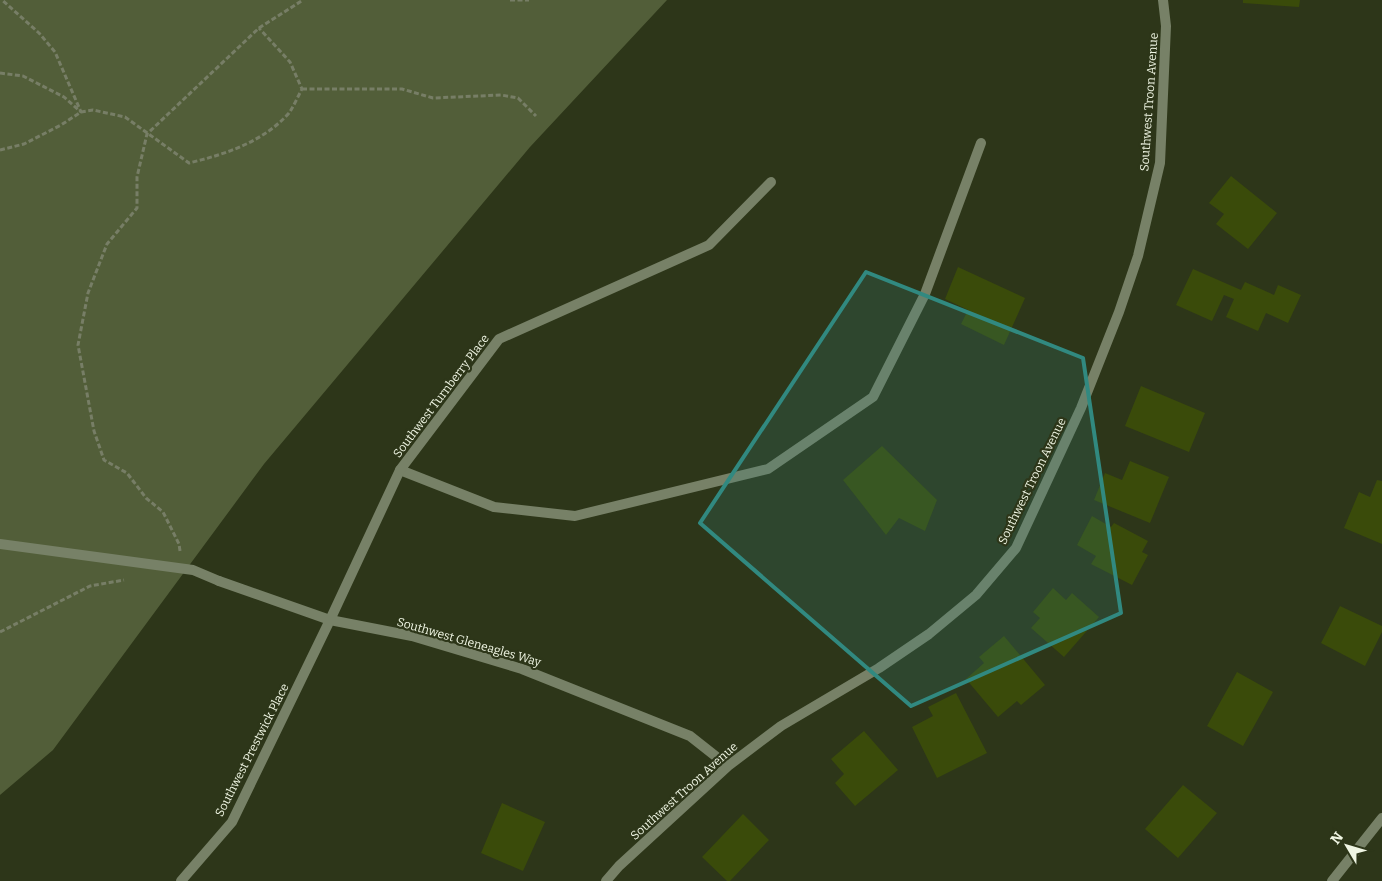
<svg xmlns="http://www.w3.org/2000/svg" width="1382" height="881" font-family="Bitter,serif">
	<rect width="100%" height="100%" fill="#2d3619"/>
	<path fill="#525e39" d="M 0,0 L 667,0 L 530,147 L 264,464 L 53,750 L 0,795 Z"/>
	<path fill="#3a4b0a" d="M 1243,0 L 1300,0 L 1299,7 L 1243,3 Z
		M 1231,176 L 1277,213 L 1248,249 L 1216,224 L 1224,214 L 1209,203 Z
		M 958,267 L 1025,298 L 1004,345 L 961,324 L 968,310 L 945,299 Z
		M 1193,269 L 1241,290 L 1245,282 L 1274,295 L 1278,285 L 1301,295 L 1288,323 L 1266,313 L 1258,331 L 1226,317 L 1234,299 L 1224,295 L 1212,321 L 1176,305 Z
		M 1141,386 L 1205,413 L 1189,452 L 1125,426 Z
		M 882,446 L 937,500 L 925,531 L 899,518 L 886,535 L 843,480 Z
		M 1130,461 L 1169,477 L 1150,523 L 1094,500 L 1105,473 L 1122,480 Z
		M 1377,480 L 1382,481 L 1382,544 L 1344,528 L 1359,492 L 1370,497 Z
		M 1092,516 L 1111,527 L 1114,523 L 1148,541 L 1142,552 L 1148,555 L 1132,585 L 1091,564 L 1096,556 L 1077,545 Z
		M 1053,588 L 1066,600 L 1072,593 L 1099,617 L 1064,657 L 1031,628 L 1040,618 L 1033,612 Z
		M 1340,606 L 1382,626 L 1382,632 L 1365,666 L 1321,643 Z
		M 1004,636 L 1045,685 L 1021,705 L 1017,701 L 998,717 L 966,679 L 984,663 L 979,657 Z
		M 1237,672 L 1273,692 L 1243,746 L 1207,726 Z
		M 956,693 L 987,753 L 937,778 L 912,727 L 933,716 L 928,707 Z
		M 864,731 L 898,770 L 855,806 L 835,783 L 844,774 L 831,759 Z
		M 1183,785 L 1217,813 L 1178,858 L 1145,829 Z
		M 502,803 L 545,822 L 523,871 L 481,853 Z
		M 743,814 L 769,840 L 730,881 L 727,881 L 702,857 Z"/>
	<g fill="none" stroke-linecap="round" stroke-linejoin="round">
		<path stroke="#777e66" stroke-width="3" stroke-dasharray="5 2.5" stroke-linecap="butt" d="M 510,0 L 529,0
			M 0,73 L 23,76 L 64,97 L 81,112 L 55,52 L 39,33 L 2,0
			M 302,89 L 402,89 L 433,98 L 501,95 L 518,98 L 536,116
			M 0,150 L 24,144 L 61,125 L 81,112 L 93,110 L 125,117 L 189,163 C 226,154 263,142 289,113 C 294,106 298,96 302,89 L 290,62 L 259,28
			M 180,551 L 179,544 L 163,512 L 146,498 L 127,473 L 104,460 L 94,431 L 78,345 L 88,293 L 107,244 L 137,208 L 137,177 L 147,134 L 259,28 L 303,0
			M 0,632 L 90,586 L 124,580"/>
		<path stroke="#778167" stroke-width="10" d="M 400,470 L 494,507 L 575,516 L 768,469 L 873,397 L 925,294 L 981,143
			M 0,544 L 193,570 L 219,581"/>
		<path stroke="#778167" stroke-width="10" d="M 219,581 L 330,620 L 412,636 L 522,669 L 690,736 L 728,766
			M 181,881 L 232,822 L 330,620 L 400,470 L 499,339 L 709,245 L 771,182
			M 606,881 L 619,866 L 728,766 L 781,726 L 879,668 L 929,634 L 976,595 L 1016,548 L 1081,408 L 1119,312 L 1138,256 L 1160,163 L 1166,26 L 1163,0
			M 1332,881 L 1382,818"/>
	</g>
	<path fill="#318980" fill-opacity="0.2" stroke="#318980" stroke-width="4" stroke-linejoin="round" d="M 866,272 L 1083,358 L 1121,613 L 911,706 L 700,523 Z"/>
	<g text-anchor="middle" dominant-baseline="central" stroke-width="4.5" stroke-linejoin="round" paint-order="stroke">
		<g font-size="12" fill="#eff5e3" stroke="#2d3619">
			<text transform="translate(1149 102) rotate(-86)">Southwest Troon Avenue</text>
			<text transform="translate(441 396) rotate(-53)">Southwest Turnberry Place</text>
			<text transform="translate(1032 481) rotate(-64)">Southwest Troon Avenue</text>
			<text transform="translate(469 642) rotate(16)">Southwest Gleneagles Way</text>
			<text transform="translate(252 750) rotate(-63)">Southwest Prestwick Place</text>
			<text transform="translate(684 791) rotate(-42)">Southwest Troon Avenue</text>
		</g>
	</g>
	<g transform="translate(1347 846) rotate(308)" stroke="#2d3619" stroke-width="4" paint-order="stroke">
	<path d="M0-4L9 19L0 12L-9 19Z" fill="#eff5e3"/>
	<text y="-8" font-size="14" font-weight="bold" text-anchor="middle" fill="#eff5e3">N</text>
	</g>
</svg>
